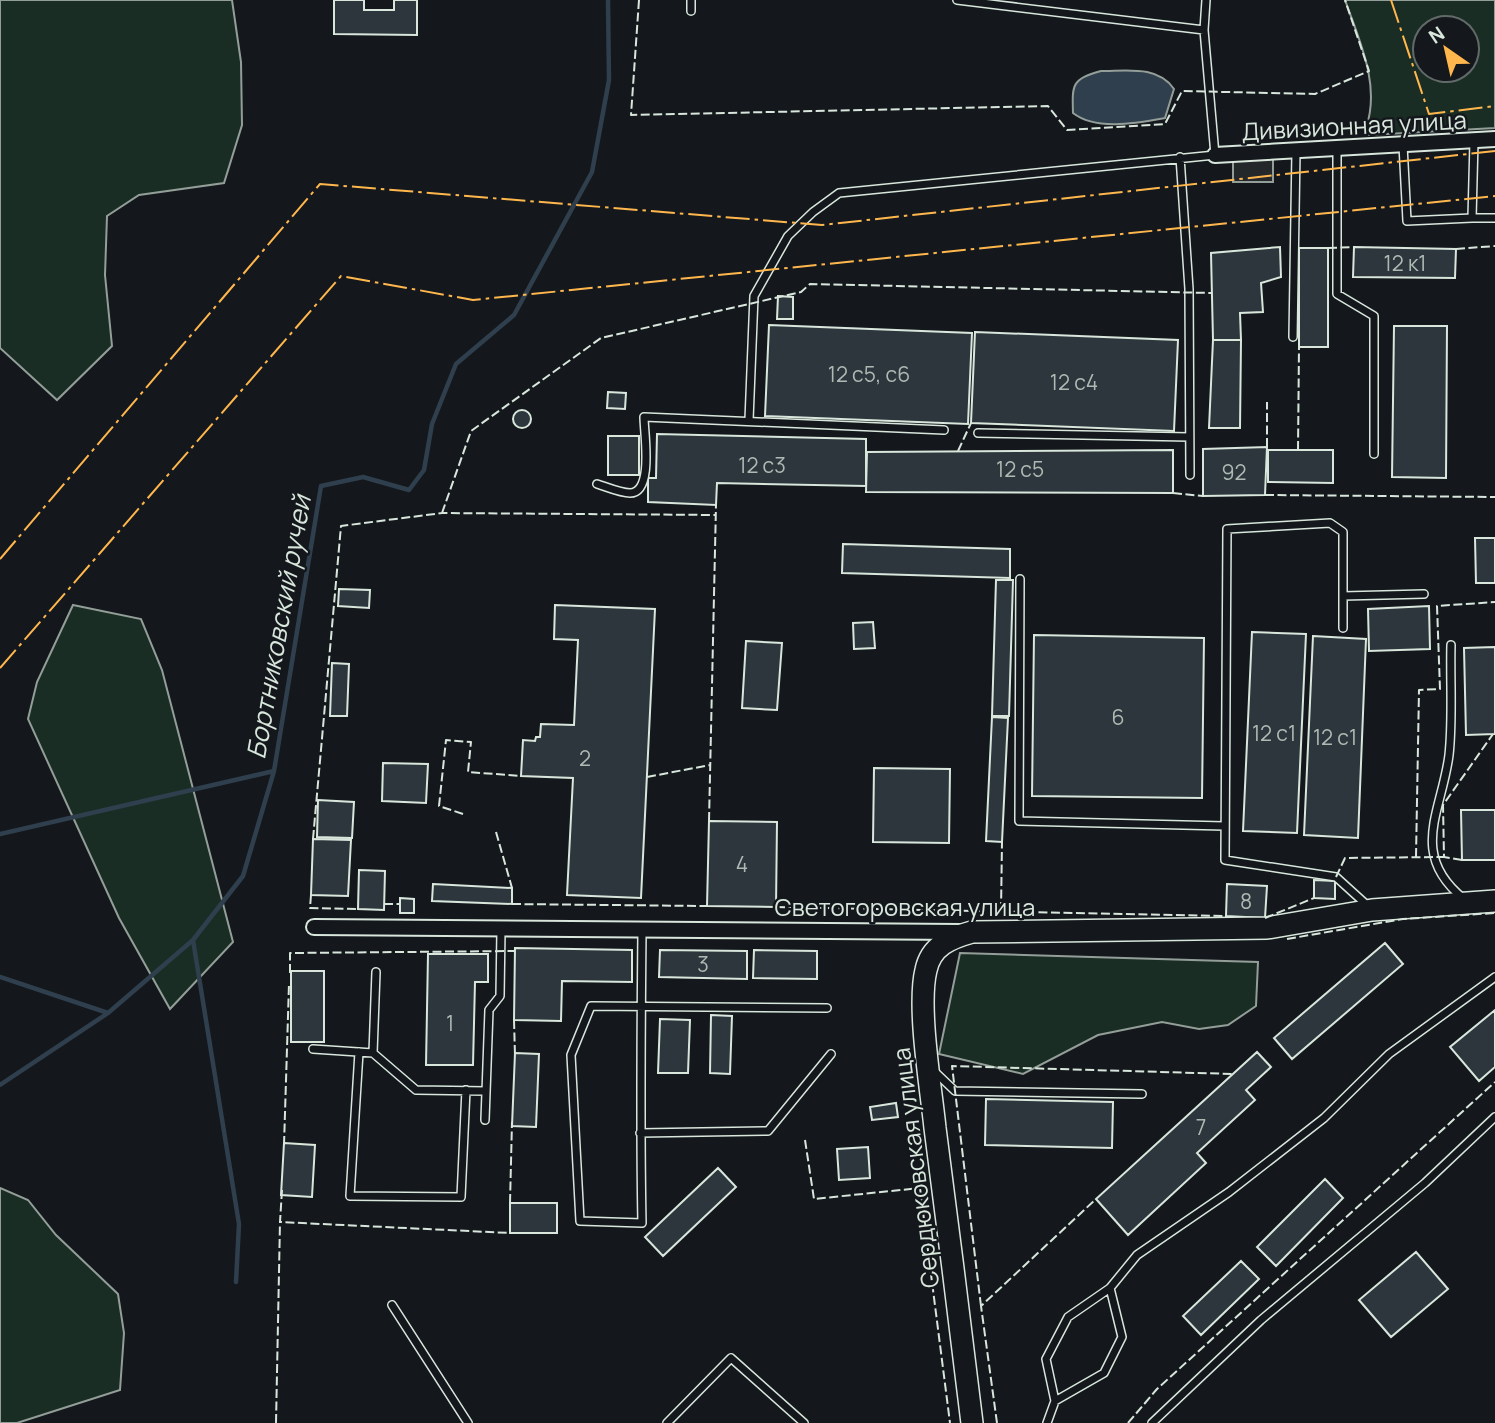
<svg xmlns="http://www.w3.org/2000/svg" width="1495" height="1423" font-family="Manrope,sans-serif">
	<rect width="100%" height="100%" fill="#14181c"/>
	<path fill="#1a2d24" stroke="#939e99" stroke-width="2" fill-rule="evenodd" d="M 0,0 L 232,0 L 241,62 L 242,125 L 224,183 L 139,195 L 107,216 L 105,275 L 112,346 L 57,400 L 0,348 Z
		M 1345,0 L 1495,0 L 1495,128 L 1369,135 L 1366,128 C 1381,85 1359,40 1345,0 ZM 1425,28 L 1467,28 L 1467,70 L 1425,70 Z
		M 73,605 L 141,619 L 162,670 L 233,942 L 170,1009 L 119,918 L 28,719 L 37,682 Z
		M 960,953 L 1258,962 L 1256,1006 L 1228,1025 L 1199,1029 L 1162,1022 L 1098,1035 L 1023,1074 L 939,1054 Z
		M 0,1188 L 28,1200 L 56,1235 L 118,1294 L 124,1333 L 120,1390 L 17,1423 L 0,1423 Z"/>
	<path fill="#24282b" stroke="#939e99" stroke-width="2" d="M 1233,157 L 1273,157 L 1273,182 L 1233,182 Z"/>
	<path fill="#2f3f4d" stroke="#939e99" stroke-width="2" d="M 1101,71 C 1126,71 1158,65 1174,89 L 1165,118 C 1137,123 1096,131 1073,113 C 1072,84 1072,79 1101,71 Z"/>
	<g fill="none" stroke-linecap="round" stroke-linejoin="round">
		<path stroke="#2f3f4d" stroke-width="4.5" d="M 0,834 L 274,771
			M 193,940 L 239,1224 L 236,1282
			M 0,977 L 108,1013
			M 0,1085 L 108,1013 L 193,940 L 243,876 L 274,771 L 321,486 L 363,477 L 409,490 L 424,470 L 432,424 L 456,364 L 514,315 L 592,172 L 609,80 L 608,0"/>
	</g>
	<path fill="#2c363c" stroke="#d8e6dc" stroke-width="2" d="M 334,0 L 364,0 L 364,10 L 394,10 L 394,0 L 417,0 L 417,35 L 334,34 Z
		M 1280,247 L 1281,277 L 1261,283 L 1263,312 L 1240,313 L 1241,340 L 1213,340 L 1211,253 Z
		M 1354,247 L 1456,249 L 1455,278 L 1353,277 Z
		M 1299,248 L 1328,248 L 1328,347 L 1299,347 Z
		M 778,296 L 793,297 L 793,319 L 777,319 Z
		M 769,325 L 972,333 L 968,424 L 765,416 Z
		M 1394,326 L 1447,326 L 1446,478 L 1392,477 Z
		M 975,332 L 1178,340 L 1174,431 L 971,423 Z
		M 1213,340 L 1241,340 L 1240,428 L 1209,428 Z
		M 608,392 L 626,393 L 625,409 L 607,408 Z
		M513 419a9 9 0 1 1 18 0a9 9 0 1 1-18 0Z
		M 657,434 L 866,439 L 866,486 L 717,483 L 716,505 L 648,502 L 648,478 L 656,478 Z
		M 608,436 L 639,436 L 639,475 L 608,475 Z
		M 1267,447 L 1265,495 L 1203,496 L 1203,449 Z
		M 1173,450 L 1173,493 L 866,492 L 867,452 Z
		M 1268,450 L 1333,450 L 1333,483 L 1268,482 Z
		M 1475,538 L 1495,538 L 1495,583 L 1476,583 Z
		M 843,544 L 1010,549 L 1010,578 L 842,573 Z
		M 996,580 L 1013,580 L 1009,716 L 992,716 Z
		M 339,589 L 370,590 L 369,608 L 338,606 Z
		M 555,605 L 655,609 L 641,898 L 567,895 L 573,778 L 521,776 L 523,740 L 535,741 L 536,737 L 540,737 L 541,724 L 574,725 L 578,640 L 554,639 Z
		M 1429,606 L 1430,649 L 1369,651 L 1368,609 Z
		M 873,622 L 875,648 L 854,649 L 853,623 Z
		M 1252,632 L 1306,634 L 1297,833 L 1243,831 Z
		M 1034,635 L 1204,638 L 1202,798 L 1032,796 Z
		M 1313,636 L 1366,639 L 1358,838 L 1304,835 Z
		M 746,641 L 782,643 L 777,710 L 742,708 Z
		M 1495,647 L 1495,734 L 1466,735 L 1464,648 Z
		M 332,663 L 349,664 L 347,716 L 330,716 Z
		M 992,717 L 1008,718 L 1002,842 L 986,841 Z
		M 383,763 L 428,764 L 426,803 L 382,801 Z
		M 874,768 L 950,769 L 949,843 L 873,842 Z
		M 318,800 L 354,802 L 352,838 L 317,837 Z
		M 1461,810 L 1495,810 L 1495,860 L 1462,860 Z
		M 709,821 L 777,822 L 776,907 L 707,906 Z
		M 313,839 L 351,840 L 348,896 L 311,895 Z
		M 359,870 L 385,871 L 384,910 L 358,909 Z
		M 1314,880 L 1335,881 L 1335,899 L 1314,898 Z
		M 433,884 L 512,888 L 512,904 L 432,901 Z
		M 1227,884 L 1267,886 L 1265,918 L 1226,916 Z
		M 400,898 L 414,899 L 414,913 L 400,913 Z
		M 1385,943 L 1403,964 L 1292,1059 L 1274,1038 Z
		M 515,948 L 632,950 L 632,982 L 562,981 L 561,1021 L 514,1020 Z
		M 660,950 L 747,951 L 747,979 L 659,977 Z
		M 754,950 L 817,951 L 817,979 L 753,978 Z
		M 428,954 L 488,954 L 488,982 L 475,982 L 473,1065 L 426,1065 Z
		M 291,971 L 324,971 L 324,1042 L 291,1042 Z
		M 1495,1010 L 1495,1067 L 1479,1081 L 1450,1047 Z
		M 711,1015 L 732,1016 L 730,1074 L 710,1073 Z
		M 660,1019 L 690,1020 L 688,1073 L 658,1073 Z
		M 1257,1052 L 1271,1067 L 1246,1090 L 1255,1100 L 1197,1153 L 1206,1163 L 1128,1235 L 1096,1199 Z
		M 515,1053 L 539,1054 L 536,1127 L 512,1126 Z
		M 986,1099 L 1113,1102 L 1112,1148 L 985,1145 Z
		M 896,1103 L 898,1117 L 872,1120 L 870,1107 Z
		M 284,1143 L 315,1145 L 312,1197 L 281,1195 Z
		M 868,1147 L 870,1178 L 839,1180 L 837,1149 Z
		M 718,1168 L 736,1187 L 663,1256 L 645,1237 Z
		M 1325,1179 L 1343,1198 L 1276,1266 L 1257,1247 Z
		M 510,1203 L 557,1203 L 557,1233 L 510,1233 Z
		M 1416,1252 L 1448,1289 L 1391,1337 L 1359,1300 Z
		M 1241,1261 L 1259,1279 L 1201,1335 L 1183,1316 Z"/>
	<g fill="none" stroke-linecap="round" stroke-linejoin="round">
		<g stroke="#d8e6dc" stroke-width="10">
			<path id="lane" d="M 691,0 L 691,11
				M 957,0 L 1204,30
				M 1474,141 L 1472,218 L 1495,218
				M 1403,145 L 1407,221 L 1472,218
				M 1337,148 L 1337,294 L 1374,316 L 1374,454
				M 1180,157 L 1189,289 L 1190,475
				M 1293,337 L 1296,151
				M 749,420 L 754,296 L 788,236 L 813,212 L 839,193 L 1215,155 L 1204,30 L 1206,0
				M 978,433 L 1189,437
				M 597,484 C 607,487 620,493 630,493 C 654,493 644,433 644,417 L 944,430
				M 1020,579 L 1019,821 L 1224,826
				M 1343,628 L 1343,596
				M 1451,645 C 1450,681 1453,719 1449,755 C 1442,811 1408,854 1464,899
				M 1369,907 L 1336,877 L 1225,860 L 1227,529 L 1330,523 L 1343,532 L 1343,596 L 1424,594
				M 642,932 C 641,1029 640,1126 642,1223 L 580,1221 L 571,1055 L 591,1006 L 827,1008
				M 313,1049 L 373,1053 L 416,1090 L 486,1091
				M 359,1052 L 350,1196 L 461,1197 L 466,1090
				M 373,1053 L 376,972
				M 934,1071 L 955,1091 L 1142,1094
				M 485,1120 L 489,1010 L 500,996 L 501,930
				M 640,1133 L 768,1131 L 831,1054
				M 392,1305 L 468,1423
				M 1055,1401 L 1104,1373 L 1122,1337 L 1110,1288
				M 667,1423 L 731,1358 L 804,1423
				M 1047,1423 L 1055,1401 L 1046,1359 L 1068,1317 L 1110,1288 L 1137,1255 L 1229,1192 L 1324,1118 L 1389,1054 L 1495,977
				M 1152,1423 L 1261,1320 L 1425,1183 L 1495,1117"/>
		</g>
		<g stroke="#d8e6dc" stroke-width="18">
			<path id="street" d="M 1215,155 L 1495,139
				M 314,927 L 960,932"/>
		</g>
		<g stroke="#d8e6dc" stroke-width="24">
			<path id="secondary" d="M 972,1423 C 960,1325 948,1226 935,1128 C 931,1088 917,1007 926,970 C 931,946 950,938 972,932 L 1267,928 L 1372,910 L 1495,901"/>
		</g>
		<use href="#lane" stroke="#14181c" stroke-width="7"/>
		<use href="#street" stroke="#14181c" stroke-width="14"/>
		<use href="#secondary" stroke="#14181c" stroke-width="21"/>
		<path stroke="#d8e6dc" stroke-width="2" stroke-dasharray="9 3.5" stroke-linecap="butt" d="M 639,0 L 631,115 L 1048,106 L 1067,130 L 1165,124 L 1182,91 L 1315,94 L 1369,71 L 1345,0
			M 1328,248 L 1354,247
			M 1456,249 L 1495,246
			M 1267,447 L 1267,402
			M 1298,450 L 1299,347
			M 958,451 L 971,423
			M 1173,493 L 1203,496
			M 1265,495 L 1495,497
			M 442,513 L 471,431 L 601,338 L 801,292 L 810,284 L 1211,293
			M 647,777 L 710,765
			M 463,814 L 439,806 L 446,740 L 471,742 L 468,772 L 521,776
			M 709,821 L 716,505
			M 496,832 L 512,888
			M 313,839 L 341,526 L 442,513 L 716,515
			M 1416,857 L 1419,690 L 1440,689 L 1437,606 L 1495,602
			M 1462,860 L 1444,857 L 1443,805 L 1493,734
			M 1336,877 L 1345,858 L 1444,857
			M 311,895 L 310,908 L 358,909
			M 384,904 L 400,904
			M 512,904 L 707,906
			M 776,907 L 1226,916
			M 1001,911 L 1002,842
			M 1265,918 L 1314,898
			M 1287,939 L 1403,919 L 1495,913
			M 290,973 L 290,953 L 515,951
			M 514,1020 L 515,1056
			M 805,1140 L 814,1199 L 920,1188 L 950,1423
			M 284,1145 L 289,984
			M 282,1190 L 280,1222 L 510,1233
			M 510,1203 L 512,1122
			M 981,1306 L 952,1066 L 1233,1074
			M 276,1423 L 280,1222
			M 997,1423 L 981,1306 L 1096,1199
			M 1128,1423 L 1157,1389 L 1495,1082"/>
		<path stroke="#ffb74d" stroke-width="2" stroke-dasharray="24 5 3.5 5" stroke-linecap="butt" d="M 1391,0 L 1429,114 L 1495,106
			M 0,559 L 320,184 L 822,225 L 1495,151
			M 0,668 L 341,276 L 473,300 L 1495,196"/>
	</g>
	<g text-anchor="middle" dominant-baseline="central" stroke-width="5" stroke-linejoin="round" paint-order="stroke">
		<g font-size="21" fill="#adbab4">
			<text x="1405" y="263">12 к1</text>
			<text x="869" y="374">12 с5, с6</text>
			<text x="1074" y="382">12 с4</text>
			<text x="762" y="465">12 с3</text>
			<text x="1020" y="469">12 с5</text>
			<text x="1234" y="472">92</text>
			<text x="1118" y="717">6</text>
			<text x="1274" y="733">12 с1</text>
			<text x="1335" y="737">12 с1</text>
			<text x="585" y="758">2</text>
			<text x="742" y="864">4</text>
			<text x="1246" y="901">8</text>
			<text x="703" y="964">3</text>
			<text x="450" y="1023">1</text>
			<text x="1201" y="1127">7</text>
		</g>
		<g font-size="24" fill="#d8e6dc" stroke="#14181c">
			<text transform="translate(1354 125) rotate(-3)">Дивизионная улица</text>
			<text x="905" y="906">Светогоровская улица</text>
			<text transform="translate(915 1168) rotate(-97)">Сердюковская улица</text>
		</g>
		<g font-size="26" font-style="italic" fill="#d8e6dc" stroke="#14181c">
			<text transform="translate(278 627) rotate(-80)">Бортниковский ручей</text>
		</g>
	</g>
	<g transform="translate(1446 49) rotate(326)"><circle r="33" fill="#14181c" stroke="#626a69" stroke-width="2"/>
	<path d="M0-5L12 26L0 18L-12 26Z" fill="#ffb74d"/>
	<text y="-10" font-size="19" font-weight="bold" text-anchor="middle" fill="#d8e6dc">N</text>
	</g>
</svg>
